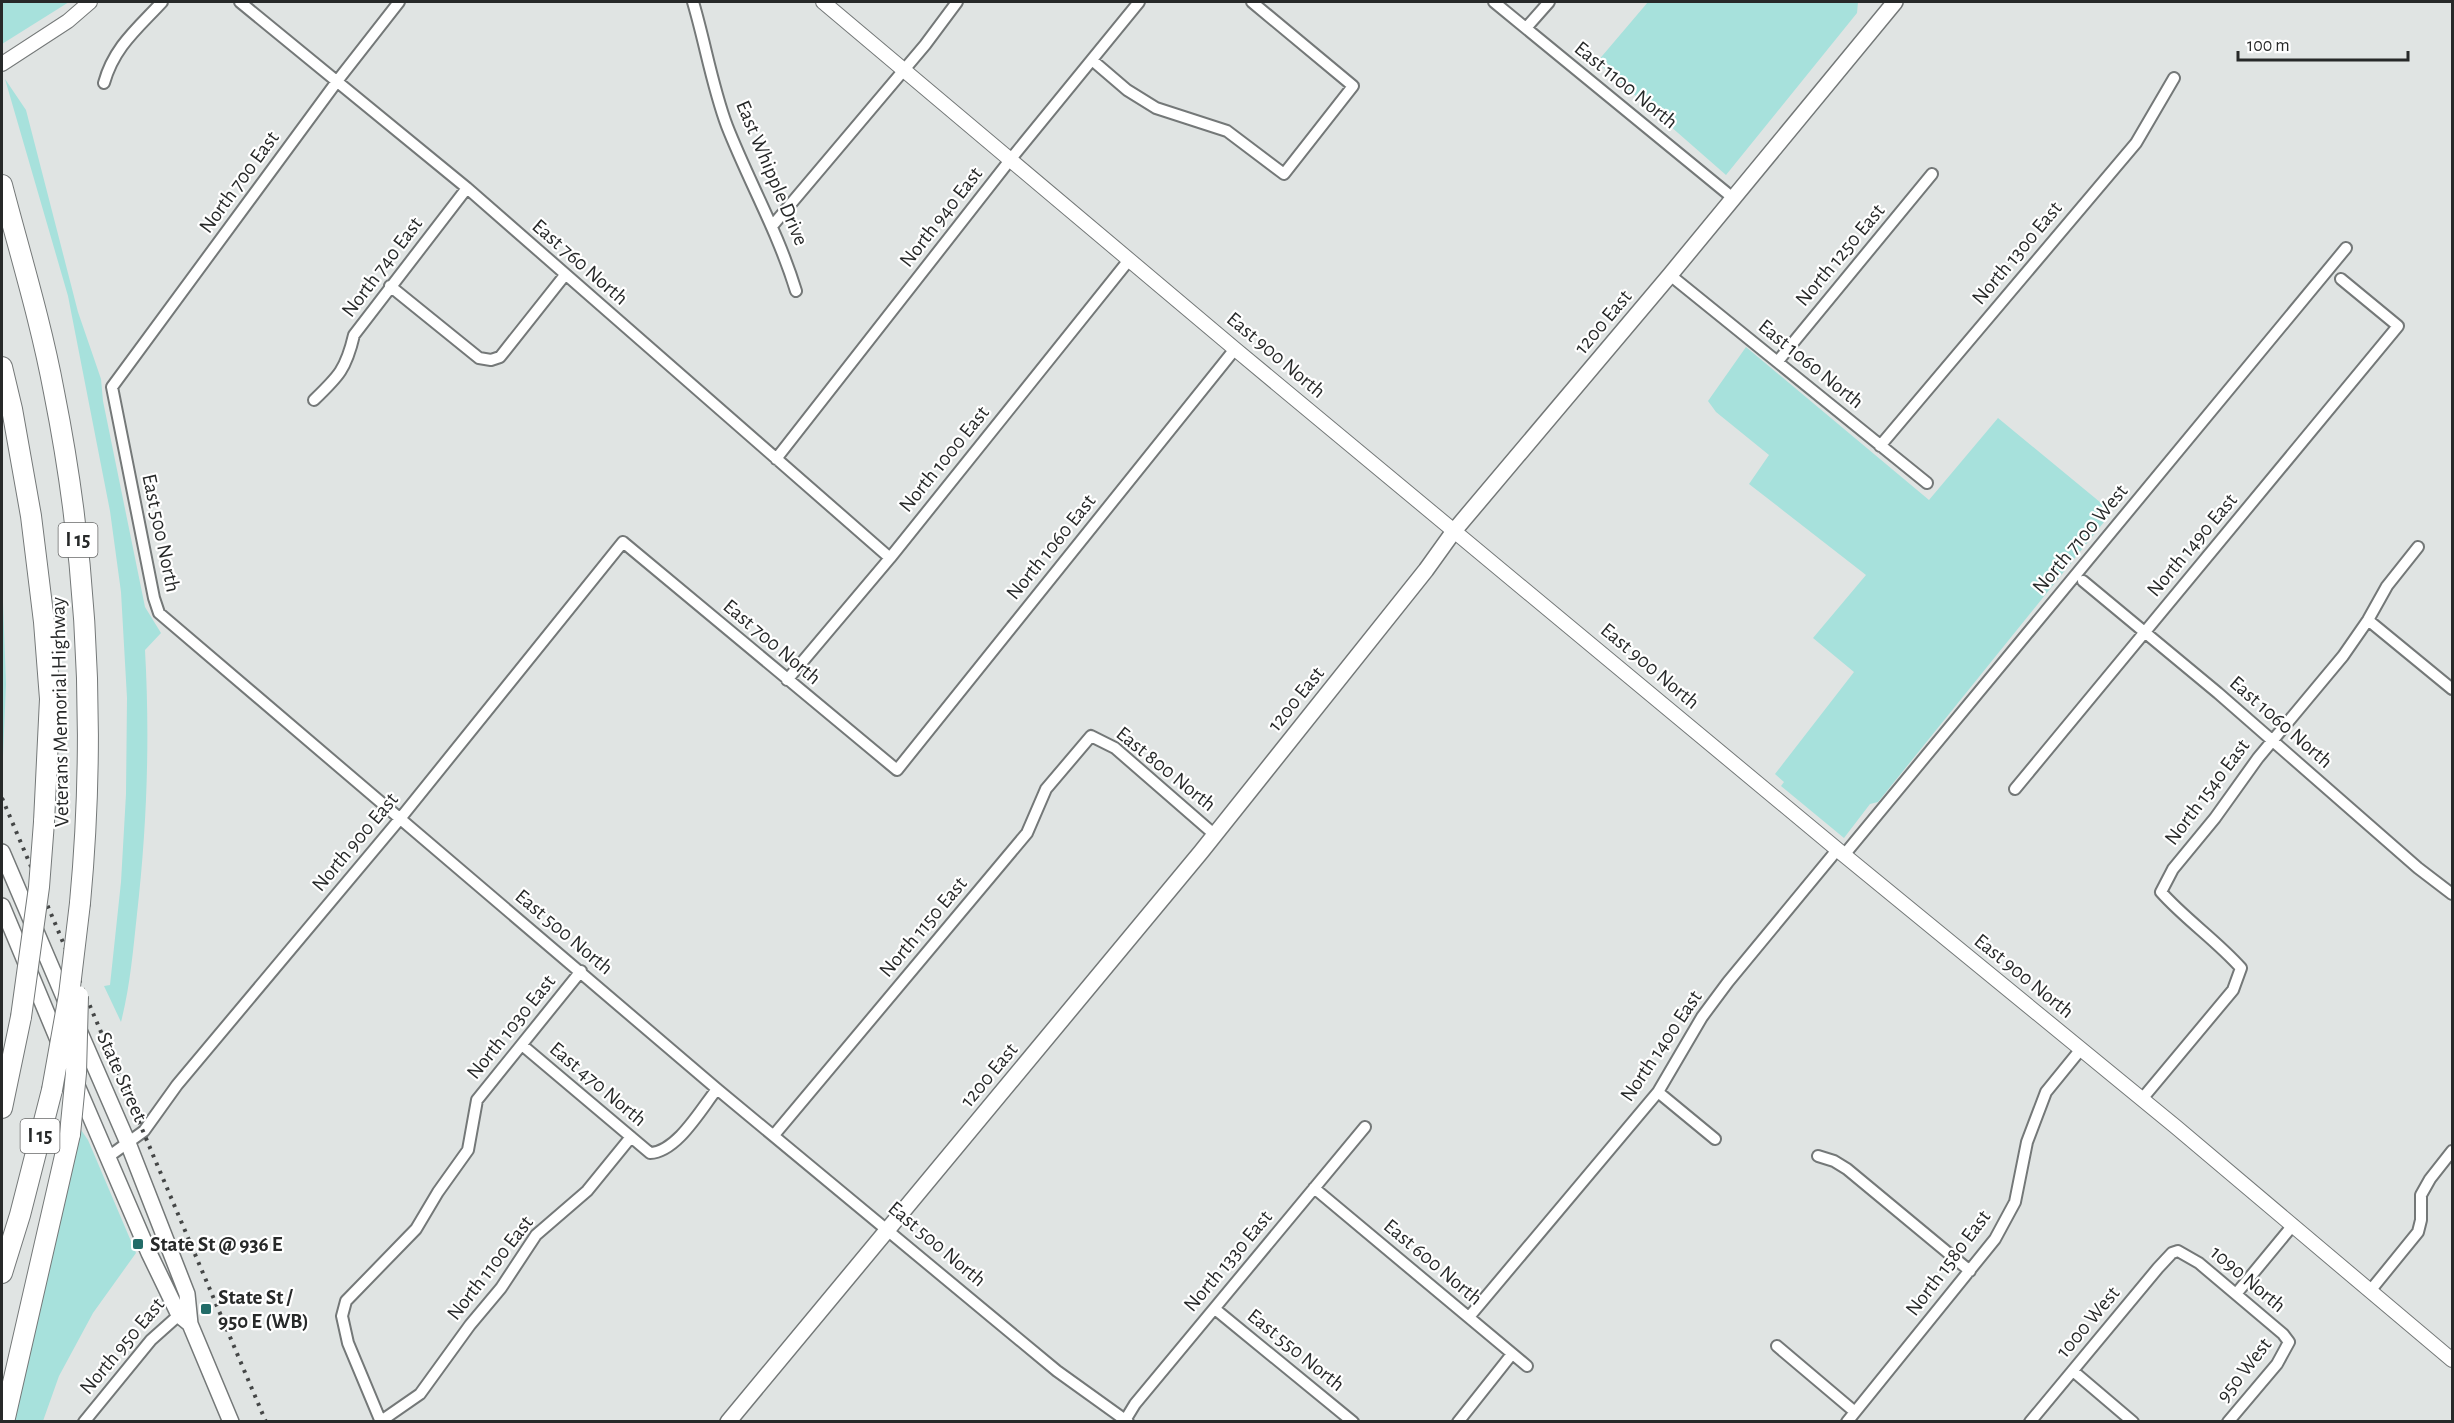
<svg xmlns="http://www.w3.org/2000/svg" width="2454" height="1423" font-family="'Alegreya Sans',sans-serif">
	<rect width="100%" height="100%" fill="#e0e4e3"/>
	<path fill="#a7e1dc" d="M 2,2 L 69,2 L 2,44 Z
		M 1648,2 L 1858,2 L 1857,13 L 1726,175 L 1597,62 Z
		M 5,79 L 26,110 L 78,312 L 101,379 L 103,401 L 145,607 L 161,633 L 145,650 C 150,738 147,827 137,914 C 133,951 130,987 121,1022 L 104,986 L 110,985 L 121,882 L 126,794 L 127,698 L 121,592 L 110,511 L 68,296 Z
		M 1746,347 L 1929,500 L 1998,418 L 2112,512 L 1878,802 L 1870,804 L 1844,838 L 1781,786 L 1784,782 L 1775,774 L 1854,672 L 1813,638 L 1866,575 L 1749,484 L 1769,455 L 1716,412 L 1708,401 Z
		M 2,575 L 6,684 L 3,756 L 2,756 Z
		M 79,1127 L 88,1140 L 136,1253 L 93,1313 L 59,1376 L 43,1421 L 13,1422 Z"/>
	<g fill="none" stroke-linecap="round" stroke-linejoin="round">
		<g stroke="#747878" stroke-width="14">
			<path id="minor" d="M 240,2 L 467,188 L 890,558
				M 399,2 L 338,80 L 112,387 L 154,598 L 159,613 L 717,1089 L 1057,1371 L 1128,1422
				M 693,2 C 705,42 712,86 727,126 C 749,182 778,232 796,291
				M 1494,2 L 1733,198
				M 1526,28 L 1549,2
				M 1092,60 L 1127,90 L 1156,108 L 1227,131 L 1284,174 L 1353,86 L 1252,2
				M 104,83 C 114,47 137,29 162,2
				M 773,225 L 925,45 L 957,2
				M 1670,275 L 1927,483
				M 390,286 L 479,358 L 491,360 L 500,357 L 565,275
				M 1778,361 L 1932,174
				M 314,400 C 339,376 346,369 354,335 L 467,188
				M 1880,446 L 2136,143 L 2174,78
				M 776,459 L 1010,160 L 1139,2
				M 2083,581 L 2218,693 L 2418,868 L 2452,894
				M 2368,620 L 2452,689
				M 787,680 L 890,558 L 1129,260
				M 2015,789 L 2398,326 L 2341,279
				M 1844,855 L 2346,248
				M 522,1045 L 650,1153 C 677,1152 701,1109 717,1089
				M 1658,1092 L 1715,1139
				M 2142,1099 L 2233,990 L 2241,968 C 2216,940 2185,919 2161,892 L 2173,869 L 2215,818 L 2258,758 L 2343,656 L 2368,620 L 2387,586 L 2418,547
				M 774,1135 L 1027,833 L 1046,789 L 1091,736 L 1115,748 L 1215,835
				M 1818,1156 L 1834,1161 L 1847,1169 L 1970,1271
				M 108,1157 L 144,1131 L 177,1085 L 399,820 L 623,542 L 897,770 L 1235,349
				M 1314,1188 L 1527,1366
				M 2370,1291 L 2418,1232 L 2421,1220 L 2421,1195 L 2430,1179 L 2452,1151
				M 2236,1294 L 2293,1225
				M 1215,1309 L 1353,1422
				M 1469,1317 L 1658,1092 L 1702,1017 L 1728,982 L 1837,850
				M 1777,1346 L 1855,1412
				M 2073,1371 L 2133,1422
				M 381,1421 L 420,1394 L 470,1325 L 501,1288 L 536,1235 L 587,1191 L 631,1137
				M 84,1422 L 151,1340 L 179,1315 L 181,1308
				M 381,1422 L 348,1343 L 342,1316 L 346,1301 L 416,1229 L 438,1192 L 468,1150 L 477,1100 L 581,971
				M 1124,1422 L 1135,1404 L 1365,1127
				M 1458,1422 L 1512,1354
				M 1847,1422 L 1995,1239 L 2015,1202 L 2027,1142 L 2046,1092 L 2081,1049
				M 2030,1422 L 2158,1268 L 2172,1253 L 2178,1251 L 2199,1263 L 2283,1334 L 2289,1342 L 2277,1364 L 2228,1422"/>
		</g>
		<g stroke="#747878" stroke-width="16">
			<path id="tertiary" d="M 823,2 L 1235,349 L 1844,855 L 2176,1127 L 2452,1360
				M 2,64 L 68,21 L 90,2"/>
		</g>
		<g stroke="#747878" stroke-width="18">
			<path id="secondary" d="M 2,852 L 67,1004
				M 2,906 L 61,1047
				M 78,1028 L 128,1143 L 187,1294 L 190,1324 L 231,1422
				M 75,1081 L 149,1253 L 179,1315 L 190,1324
				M 728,1422 L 1201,852 L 1426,570 L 1454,531 L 1670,275 L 1895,2"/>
		</g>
		<g stroke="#747878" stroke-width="22">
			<path id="motorway" d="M 2,185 C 20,254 41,322 54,392 C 88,562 96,732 80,903
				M 2,367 L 12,409 L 31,516 L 44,622 L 50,699 L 44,822
				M 2,1108 L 21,1017
				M 2,1273 L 20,1215 L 52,1090
				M 4,1422 L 70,1134"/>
		</g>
		<use href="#minor" stroke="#fff" stroke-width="10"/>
		<use href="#tertiary" stroke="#fff" stroke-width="14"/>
		<use href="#secondary" stroke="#fff" stroke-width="15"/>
		<use href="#motorway" stroke="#fff" stroke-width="20"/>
		<path stroke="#444646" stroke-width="4" stroke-dasharray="3 6" stroke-linecap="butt" d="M 2,798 L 266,1422"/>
		<g stroke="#747878" stroke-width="22" stroke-linecap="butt">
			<path id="motorway-bridge" d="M 21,1017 L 39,887 L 44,822
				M 52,1090 L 69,995 L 80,903
				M 70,1134 L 76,1073 L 78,996"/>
		</g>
		<use href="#motorway-bridge" stroke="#fff" stroke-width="20"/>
	</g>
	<g fill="#226c68" stroke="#fff" stroke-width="2">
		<rect x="132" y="1238" width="12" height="12" rx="3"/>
		<rect x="200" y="1303" width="12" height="12" rx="3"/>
	</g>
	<g text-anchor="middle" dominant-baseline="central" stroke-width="4.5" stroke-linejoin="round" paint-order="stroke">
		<g fill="#fff" stroke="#686969" stroke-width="1.5">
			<rect x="58.5" y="523" width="39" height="34" rx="4.5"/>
			<rect x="20.5" y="1119" width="39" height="34" rx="4.5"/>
		</g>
		<g font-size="20" font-weight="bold" fill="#272929">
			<text x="78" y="540">I 15</text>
			<text x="40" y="1136">I 15</text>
		</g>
		<g font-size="21" fill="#272929" stroke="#fff">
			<text transform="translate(1626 85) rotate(39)">East 1100 North</text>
			<text transform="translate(772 173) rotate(67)">East Whipple Drive</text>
			<text transform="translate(239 182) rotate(-54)">North 700 East</text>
			<text transform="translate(941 217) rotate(-52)">North 940 East</text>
			<text transform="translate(2017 253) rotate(-50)">North 1300 East</text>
			<text transform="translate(1840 255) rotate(-50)">North 1250 East</text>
			<text transform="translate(580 262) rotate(41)">East 760 North</text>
			<text transform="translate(382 267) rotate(-53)">North 740 East</text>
			<text transform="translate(1603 322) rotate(-50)">1200 East</text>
			<text transform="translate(1276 355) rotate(40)">East 900 North</text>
			<text transform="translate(1811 364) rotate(39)">East 1060 North</text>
			<text transform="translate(944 459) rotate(-51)">North 1000 East</text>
			<text transform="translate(161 533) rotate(78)">East 500 North</text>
			<text transform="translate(2080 539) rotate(-50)">North 7100 West</text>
			<text transform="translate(2192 545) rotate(-50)">North 1490 East</text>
			<text transform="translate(1051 547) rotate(-51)">North 1060 East</text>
			<text transform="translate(772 642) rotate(40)">East 700 North</text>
			<text transform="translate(1650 666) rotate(40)">East 900 North</text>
			<text transform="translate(1296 699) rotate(-51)">1200 East</text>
			<text transform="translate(60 712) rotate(-91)">Veterans Memorial Highway</text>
			<text transform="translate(2281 722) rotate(41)">East 1060 North</text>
			<text transform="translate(1166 769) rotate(39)">East 800 North</text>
			<text transform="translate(2207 792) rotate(-53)">North 1540 East</text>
			<text transform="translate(355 842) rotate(-50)">North 900 East</text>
			<text transform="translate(923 927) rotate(-50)">North 1150 East</text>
			<text transform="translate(564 932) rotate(40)">East 500 North</text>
			<text transform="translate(2024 976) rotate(39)">East 900 North</text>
			<text transform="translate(511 1027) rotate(-51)">North 1030 East</text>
			<text transform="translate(1661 1046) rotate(-56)">North 1400 East</text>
			<text transform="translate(989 1075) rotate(-50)">1200 East</text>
			<text transform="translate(122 1077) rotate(66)">State Street</text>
			<text transform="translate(598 1084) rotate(40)">East 470 North</text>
			<text transform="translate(937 1244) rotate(40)">East 500 North</text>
			<text transform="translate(1228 1261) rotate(-50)">North 1330 East</text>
			<text transform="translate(1433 1262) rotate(40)">East 600 North</text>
			<text transform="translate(1948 1263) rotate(-53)">North 1580 East</text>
			<text transform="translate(490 1268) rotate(-52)">North 1100 East</text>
			<text transform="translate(2248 1279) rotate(40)">1090 North</text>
			<text transform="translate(2088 1322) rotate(-50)">1000 West</text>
			<text transform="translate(122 1346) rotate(-50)">North 950 East</text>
			<text transform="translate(1296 1350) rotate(39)">East 550 North</text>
			<text transform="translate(2244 1370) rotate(-52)">950 West</text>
		</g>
		<g font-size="21" font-weight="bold" fill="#272929" stroke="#fff" text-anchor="start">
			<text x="150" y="1244">State St @ 936 E</text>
			<text x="218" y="1297">State St /<tspan x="218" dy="24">950 E (WB)</tspan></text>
		</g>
	</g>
	<rect width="2454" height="1423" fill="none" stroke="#272929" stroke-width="6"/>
	<path d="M2238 51v9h170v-9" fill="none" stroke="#272929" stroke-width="3"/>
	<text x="2247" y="51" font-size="18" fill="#272929" stroke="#ffffff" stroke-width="4.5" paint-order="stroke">100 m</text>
</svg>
